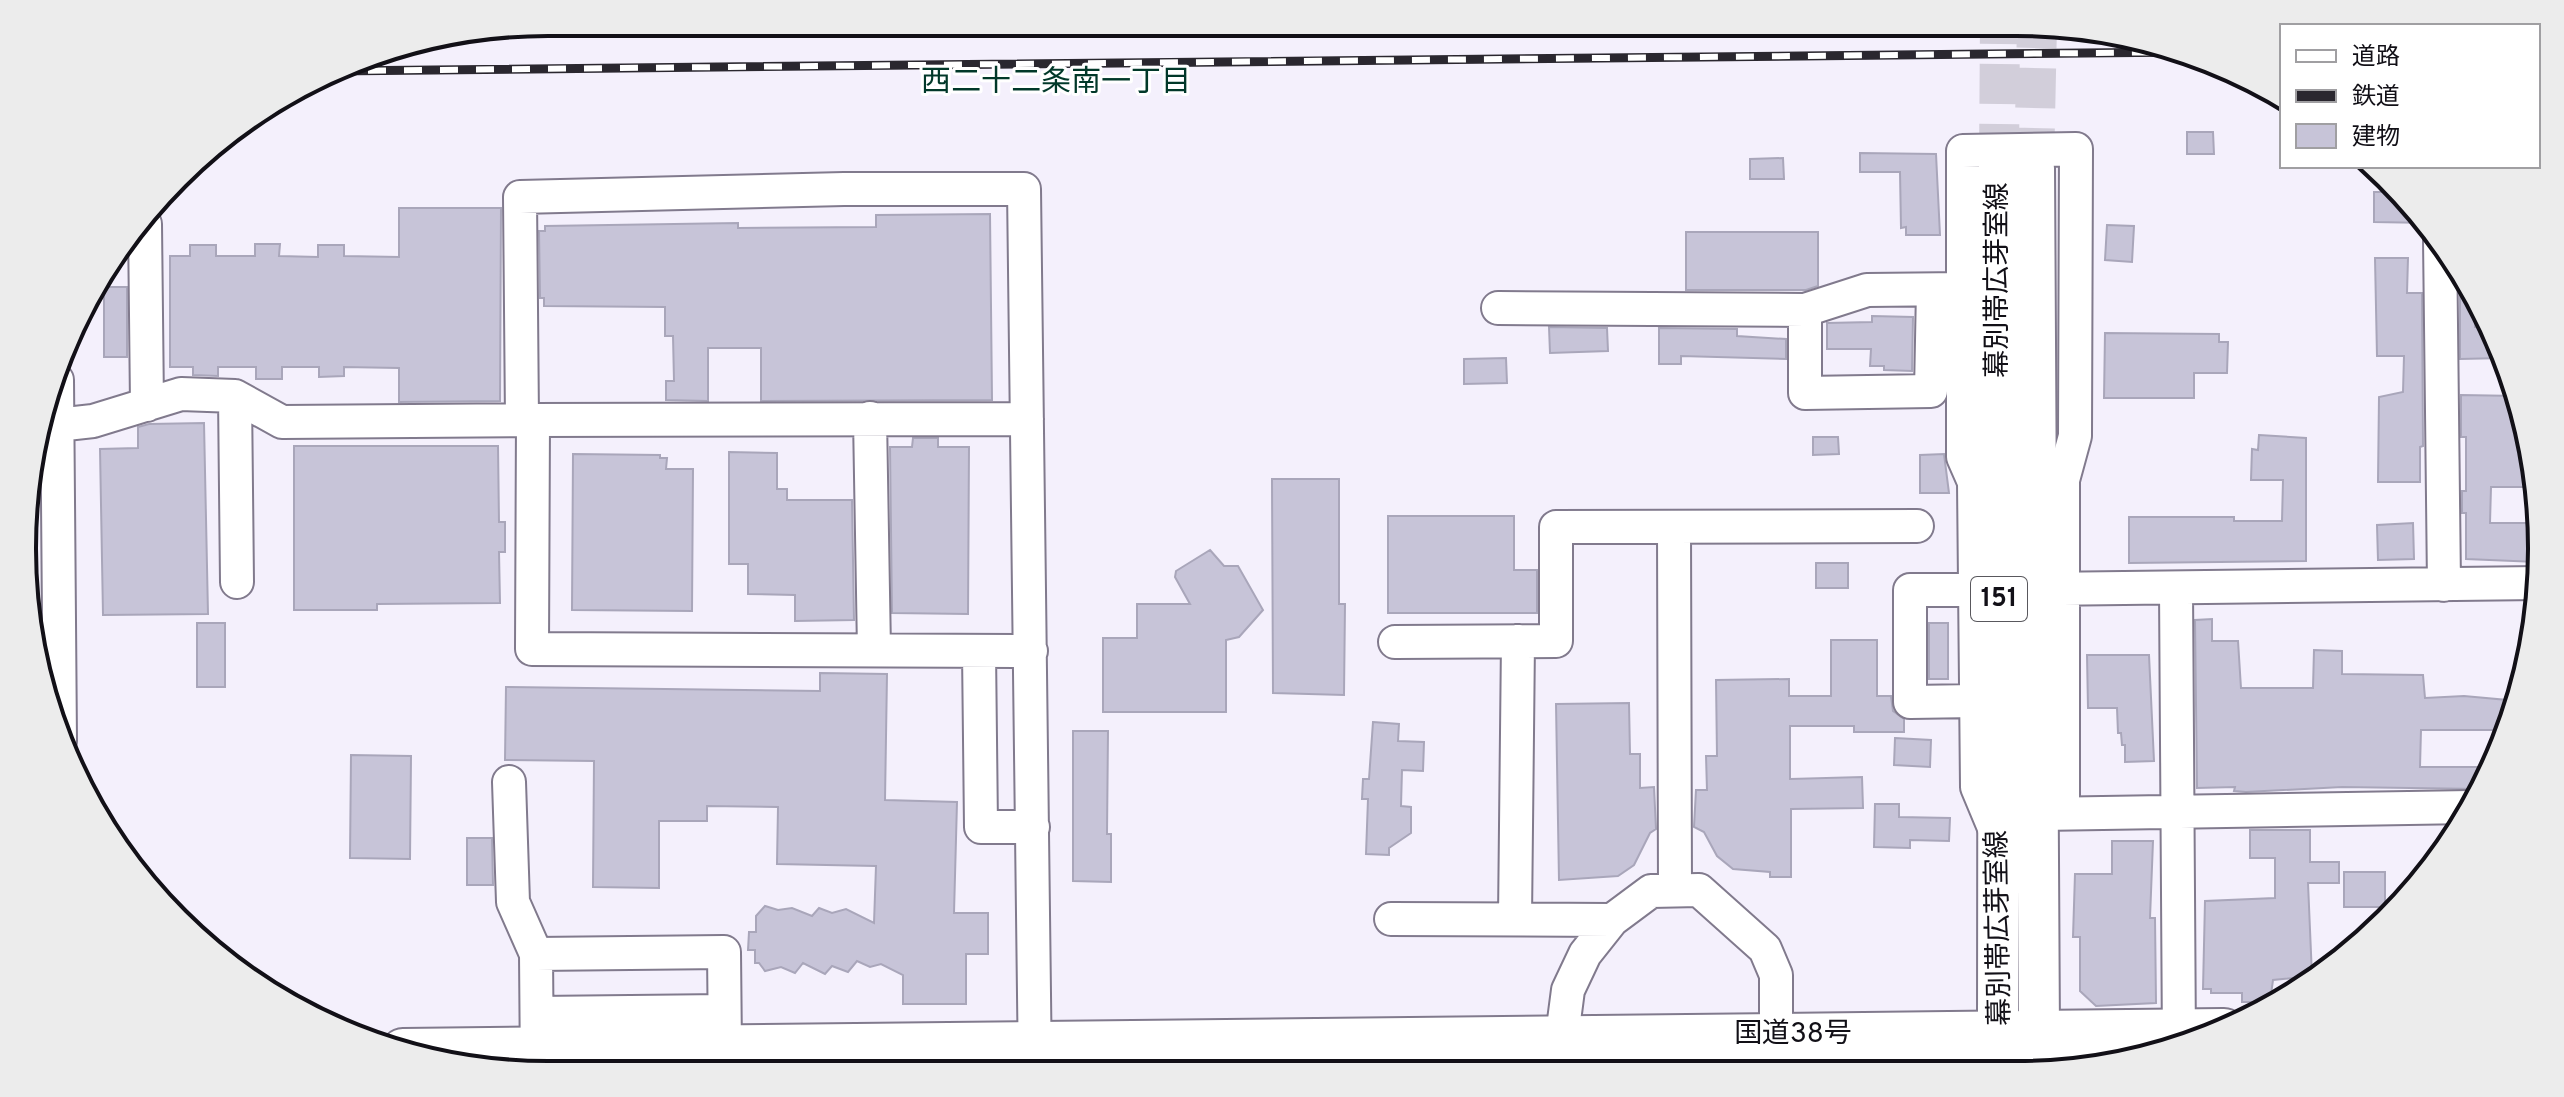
<svg xmlns="http://www.w3.org/2000/svg" width="2564" height="1097" font-family="Overpass,'Noto Sans JP',sans-serif">
	<defs>
		<pattern id="park-crowns" width="20" height="18" patternUnits="userSpaceOnUse" patternTransform="scale(2)"><rect width="20" height="18" fill="#c4d4b8"/><path d="M2 6a3 3 0 1 1 6 0M12 15a3 3 0 1 1 6 0" fill="none" stroke="#a7b59d"/></pattern>
	</defs>
	<rect width="100%" height="100%" fill="#f4f0fc"/>
	<path fill="url(#park-crowns)" d="M 549,22 L 1164,22 L 465,36 Z"/>
	<path fill="#c7c4d8" stroke="#a9a6ba" stroke-width="2" d="M 2187,132 L 2213,132 L 2214,154 L 2187,154 Z
		M 1860,153 L 1936,154 L 1940,235 L 1906,235 L 1906,227 L 1901,228 L 1900,172 L 1860,172 Z
		M 1783,158 L 1784,179 L 1750,179 L 1750,159 Z
		M 2374,192 L 2400,192 L 2428,223 L 2374,222 Z
		M 399,208 L 501,208 L 500,401 L 399,402 L 399,368 L 344,367 L 344,376 L 319,377 L 319,367 L 282,367 L 282,379 L 256,379 L 256,367 L 218,367 L 218,376 L 193,375 L 193,367 L 170,367 L 170,256 L 190,256 L 190,245 L 216,245 L 216,256 L 255,256 L 255,244 L 280,244 L 279,256 L 318,257 L 318,245 L 344,245 L 344,256 L 399,257 Z
		M 990,214 L 992,400 L 761,401 L 761,348 L 708,348 L 708,401 L 666,400 L 666,381 L 674,381 L 673,336 L 665,336 L 665,307 L 544,306 L 544,298 L 540,298 L 539,231 L 545,231 L 545,226 L 738,223 L 738,228 L 876,227 L 876,215 Z
		M 2107,225 L 2134,226 L 2132,262 L 2105,260 Z
		M 1686,232 L 1818,232 L 1818,286 L 1806,290 L 1686,290 Z
		M 2375,258 L 2408,258 L 2407,293 L 2422,293 L 2423,446 L 2420,447 L 2420,482 L 2378,482 L 2379,397 L 2403,392 L 2404,356 L 2377,356 Z
		M 104,287 L 127,287 L 127,357 L 104,357 Z
		M 2460,295 L 2475,295 L 2475,327 L 2492,327 L 2504,358 L 2460,359 Z
		M 1872,316 L 1913,317 L 1912,371 L 1884,370 L 1884,366 L 1870,366 L 1871,349 L 1827,349 L 1827,323 L 1872,322 Z
		M 1549,327 L 1607,328 L 1608,351 L 1550,353 Z
		M 1659,328 L 1737,329 L 1737,336 L 1786,339 L 1786,359 L 1681,356 L 1681,364 L 1659,364 Z
		M 2105,333 L 2219,334 L 2219,342 L 2228,342 L 2227,373 L 2194,373 L 2194,398 L 2104,398 Z
		M 1506,358 L 1507,383 L 1464,384 L 1464,359 Z
		M 2461,395 L 2518,396 L 2524,413 L 2536,487 L 2491,487 L 2490,523 L 2541,523 L 2537,562 L 2466,559 L 2466,513 L 2462,513 L 2462,491 L 2466,491 L 2466,437 L 2461,437 Z
		M 204,423 L 208,614 L 103,615 L 100,449 L 138,448 L 138,427 L 149,424 Z
		M 2259,435 L 2306,438 L 2306,561 L 2129,563 L 2129,517 L 2234,517 L 2234,521 L 2282,521 L 2283,480 L 2251,480 L 2252,449 L 2258,450 Z
		M 1813,437 L 1838,437 L 1839,454 L 1813,455 Z
		M 913,438 L 938,438 L 938,447 L 969,447 L 968,614 L 892,613 L 890,447 L 912,447 Z
		M 294,446 L 498,446 L 499,522 L 505,522 L 505,552 L 499,552 L 500,603 L 377,604 L 377,610 L 294,610 Z
		M 729,452 L 777,453 L 777,489 L 787,489 L 787,500 L 852,500 L 854,620 L 795,621 L 795,595 L 748,594 L 748,564 L 729,564 Z
		M 573,454 L 660,455 L 660,458 L 667,458 L 666,469 L 693,469 L 692,611 L 572,610 Z
		M 1944,454 L 1949,493 L 1920,493 L 1920,455 Z
		M 1272,479 L 1339,479 L 1339,604 L 1345,604 L 1344,695 L 1273,693 Z
		M 1388,516 L 1514,516 L 1514,570 L 1537,570 L 1537,613 L 1388,613 Z
		M 2413,523 L 2414,559 L 2378,560 L 2377,525 Z
		M 1210,550 L 1224,566 L 1238,566 L 1263,610 L 1239,637 L 1226,640 L 1226,712 L 1103,712 L 1103,638 L 1137,638 L 1137,604 L 1190,604 L 1175,577 L 1176,571 Z
		M 1816,563 L 1848,563 L 1848,588 L 1816,588 Z
		M 2212,619 L 2212,641 L 2238,641 L 2241,688 L 2313,688 L 2314,650 L 2342,651 L 2342,674 L 2423,675 L 2425,698 L 2464,696 L 2518,701 L 2514,718 L 2508,730 L 2421,730 L 2420,767 L 2490,767 L 2479,789 L 2342,787 L 2246,792 L 2234,791 L 2235,787 L 2197,788 L 2195,620 Z
		M 197,623 L 225,623 L 225,687 L 197,687 Z
		M 1929,623 L 1948,623 L 1948,679 L 1929,679 Z
		M 1831,640 L 1877,640 L 1877,696 L 1891,696 L 1893,711 L 1904,719 L 1904,732 L 1854,732 L 1854,726 L 1790,726 L 1790,779 L 1862,777 L 1863,808 L 1791,809 L 1791,877 L 1770,877 L 1770,872 L 1733,869 L 1717,856 L 1704,832 L 1694,827 L 1696,790 L 1707,790 L 1706,756 L 1717,756 L 1716,680 L 1789,679 L 1789,696 L 1831,696 Z
		M 2087,655 L 2149,655 L 2154,761 L 2125,762 L 2125,745 L 2122,745 L 2121,733 L 2118,733 L 2117,708 L 2088,708 Z
		M 820,673 L 887,674 L 885,800 L 957,802 L 954,913 L 988,913 L 988,954 L 966,954 L 966,1004 L 903,1004 L 903,975 L 881,964 L 870,967 L 857,961 L 848,972 L 832,966 L 825,974 L 803,963 L 795,973 L 781,967 L 765,971 L 759,963 L 755,963 L 755,950 L 748,950 L 749,932 L 756,932 L 756,916 L 765,906 L 778,910 L 792,908 L 812,916 L 819,908 L 832,913 L 846,909 L 874,923 L 876,866 L 777,864 L 778,807 L 707,806 L 707,821 L 659,821 L 659,888 L 593,887 L 594,761 L 505,760 L 506,687 L 820,691 Z
		M 1629,703 L 1630,754 L 1640,754 L 1640,788 L 1654,787 L 1656,829 L 1650,833 L 1634,865 L 1618,876 L 1559,880 L 1556,704 Z
		M 1373,722 L 1399,724 L 1398,741 L 1424,742 L 1423,771 L 1402,770 L 1401,806 L 1411,807 L 1411,833 L 1389,848 L 1389,855 L 1366,854 L 1368,799 L 1362,799 L 1363,779 L 1369,779 Z
		M 1073,731 L 1108,731 L 1107,834 L 1111,834 L 1111,882 L 1073,881 Z
		M 1895,738 L 1931,740 L 1930,767 L 1894,765 Z
		M 351,755 L 411,756 L 410,859 L 350,858 Z
		M 1875,804 L 1899,804 L 1899,817 L 1950,818 L 1949,841 L 1910,840 L 1910,848 L 1874,847 Z
		M 2250,830 L 2310,830 L 2310,862 L 2339,862 L 2339,883 L 2308,883 L 2312,976 L 2273,980 L 2270,1002 L 2242,1002 L 2242,993 L 2211,993 L 2211,989 L 2203,989 L 2205,901 L 2275,898 L 2275,858 L 2250,858 Z
		M 467,838 L 492,838 L 493,885 L 467,885 Z
		M 2112,841 L 2153,841 L 2150,918 L 2155,918 L 2156,1003 L 2096,1006 L 2080,991 L 2080,937 L 2073,937 L 2075,874 L 2112,874 Z
		M 2344,872 L 2385,872 L 2385,907 L 2344,907 Z"/>
	<g fill="none" stroke-linecap="round" stroke-linejoin="round">
		<path stroke="#d2ceda" stroke-width="40" stroke-dasharray="40 20" stroke-linecap="butt" d="M 1999,164 L 2000,22
			M 2034,168 L 2037,25"/>
		<g stroke="#817a8d" stroke-width="36">
			<path id="minor" d="M 145,224 L 147,405
				M 2440,238 L 2444,585
				M 1498,308 L 1805,310 L 1867,290 L 1963,289
				M 1805,310 L 1805,393 L 1931,391 L 1933,290
				M 57,380 L 60,741
				M 235,396 L 237,582
				M 870,418 L 874,650
				M 1027,419 L 533,420 L 532,649 L 1031,651
				M 522,420 L 520,197 L 844,189 L 1024,189 L 1035,1074
				M 57,425 L 93,421 L 181,394 L 235,396 L 282,422 L 533,420
				M 1674,527 L 1675,890
				M 2176,588 L 2179,1045
				M 2042,589 L 2539,583
				M 1975,590 L 1910,590 L 1910,702 L 1976,701
				M 1395,642 L 1556,641 L 1556,527 L 1917,526
				M 979,651 L 981,827 L 1033,827
				M 509,782 L 513,902 L 536,954
				M 2041,814 L 2470,807
				M 1995,830 L 1977,787 L 1974,482 L 1963,457 L 1963,151 L 2076,149 L 2075,436 L 2063,480 L 2063,813
				M 1391,919 L 1612,920
				M 1515,919 L 1518,641
				M 537,1013 L 724,1011
				M 1562,1036 L 1568,990 L 1585,954 L 1612,920 L 1651,891 L 1699,890 L 1765,949 L 1776,975 L 1776,1035
				M 537,1073 L 536,954 L 724,952 L 725,1048"/>
		</g>
		<g stroke="#817a8d" stroke-width="44">
			<path id="major" d="M 1999,164 L 1998,1033 L 2015,1062
				M 2024,1060 L 2039,1033 L 2034,168"/>
		</g>
		<g stroke="#817a8d" stroke-width="48">
			<path id="highway" d="M 403,1051 L 2224,1031
				M 1679,1072 L 2095,1068"/>
		</g>
		<use href="#minor" stroke="#fff" stroke-width="32"/>
		<use href="#major" stroke="#fff" stroke-width="40"/>
		<use href="#highway" stroke="#fff" stroke-width="44"/>
		<g stroke="#2a272f" stroke-width="9">
			<path id="rail" d="M 332,71 L 2189,52"/>
		</g>
		<use href="#rail" stroke="#fff" stroke-width="6" stroke-dasharray="18" stroke-linecap="butt"/>
	</g>
	<g text-anchor="middle" dominant-baseline="central" stroke-width="6" stroke-linejoin="round" paint-order="stroke">
		<rect fill="#fff" stroke="#59585d" stroke-width="2" x="1971" y="577" width="56" height="44" rx="6"/>
		<g font-size="26" font-weight="bold" fill="#121017">
			<text x="1999" y="599">151</text>
		</g>
		<g font-size="28" fill="#121017" stroke="#fff">
			<text transform="translate(1999 280) rotate(-90)">幕別帯広芽室線</text>
			<text transform="translate(2000 928) rotate(-91)">幕別帯広芽室線</text>
			<text x="1793" y="1035">国道38号</text>
		</g>
		<g font-size="30" fill="#013829" stroke="#fff">
			<text x="1056" y="83">西二十二条南一丁目</text>
		</g>
	</g>
	<path d="M0 0H2564V1097H0ZM548 36H2016A512 512 0 0 1 2528 548V549A512 512 0 0 1 2016 1061H548A512 512 0 0 1 36 549V548A512 512 0 0 1 548 36Z" fill="#ececec" fill-rule="evenodd"/>
	<path fill="none" stroke="#121017" stroke-width="4" d="M548 36H2016A512 512 0 0 1 2528 548V549A512 512 0 0 1 2016 1061H548A512 512 0 0 1 36 549V548A512 512 0 0 1 548 36Z"/>
	<rect x="2280" y="24" width="260" height="144" fill="#ffffff" stroke="#a09fa2" stroke-width="2"/>
	<rect x="2296" y="50" width="40" height="12" fill="#ffffff" stroke="#a09fa2" stroke-width="2"/>
	<text x="2352" y="64" font-size="24" fill="#121017">道路</text>
	<rect x="2296" y="90" width="40" height="12" fill="#2a272f" stroke="#a09fa2" stroke-width="2"/>
	<text x="2352" y="104" font-size="24" fill="#121017">鉄道</text>
	<rect x="2296" y="124" width="40" height="24" fill="#c7c4d8" stroke="#a09fa2" stroke-width="2"/>
	<text x="2352" y="144" font-size="24" fill="#121017">建物</text>
</svg>
